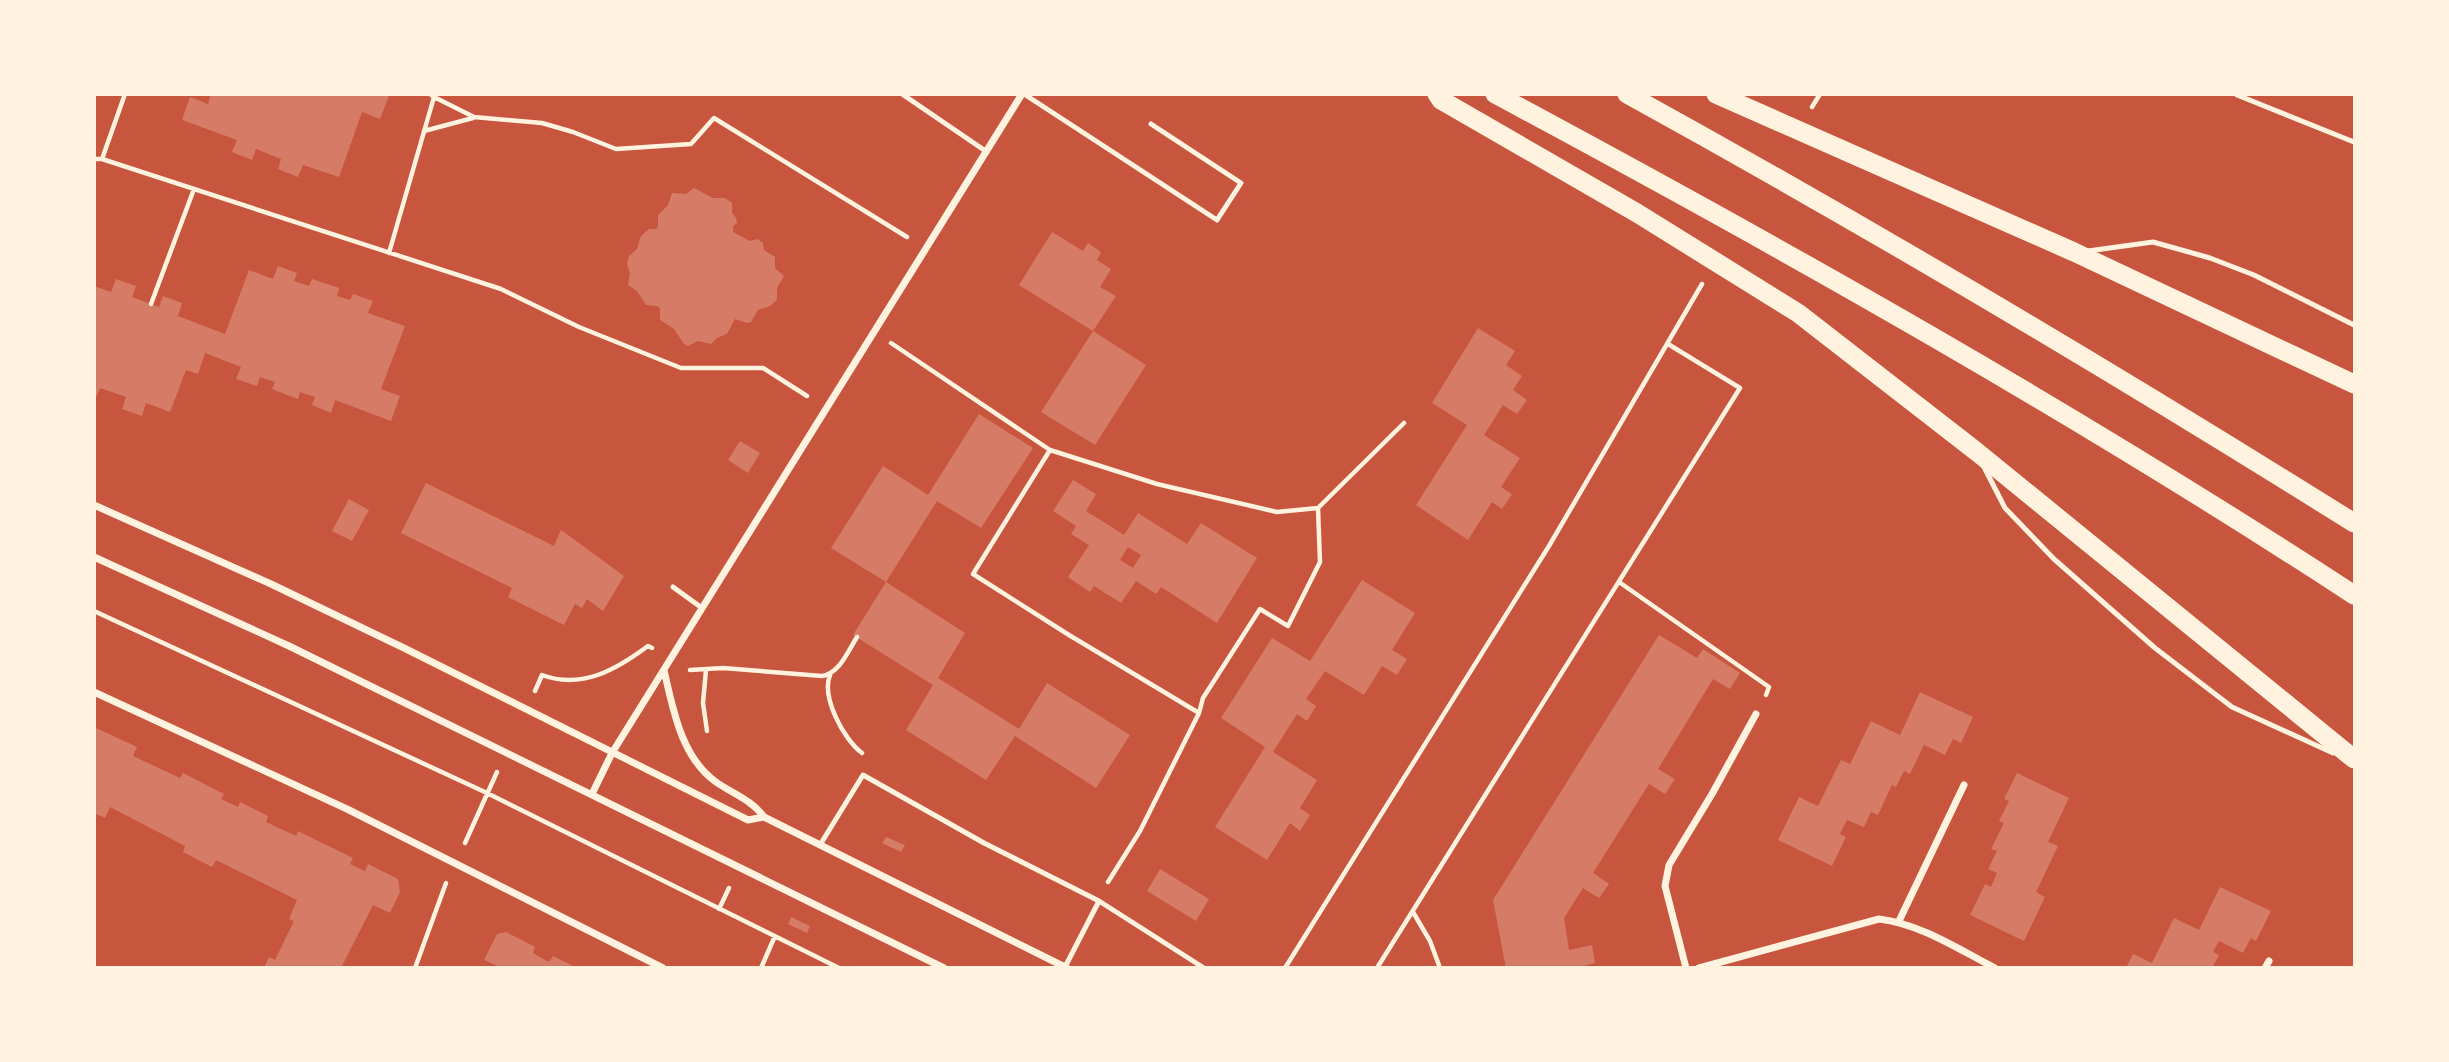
<svg xmlns="http://www.w3.org/2000/svg" width="2449" height="1062" font-family="'Varela Round',sans-serif">
	<rect width="100%" height="100%" fill="#c8553d"/>
	<path fill="#d67c66" fill-rule="evenodd" d="M 211,94 L 386,94 L 389,96 L 380,119 L 362,112 L 339,177 L 303,165 L 298,177 L 278,169 L 281,159 L 256,149 L 252,160 L 232,152 L 237,140 L 182,120 L 190,97 L 208,104 Z
		M 694,188 L 713,198 L 725,198 L 732,203 L 732,213 L 736,218 L 737,223 L 733,226 L 733,232 L 750,241 L 758,239 L 763,243 L 764,250 L 775,257 L 775,268 L 784,276 L 777,288 L 777,300 L 770,306 L 758,310 L 751,322 L 747,323 L 735,319 L 727,334 L 717,338 L 711,344 L 698,341 L 688,346 L 684,344 L 674,329 L 660,320 L 660,308 L 657,306 L 646,305 L 637,291 L 628,285 L 630,273 L 627,264 L 629,256 L 637,249 L 641,236 L 649,229 L 656,229 L 658,226 L 658,215 L 668,205 L 672,193 L 686,194 Z
		M 1052,232 L 1083,251 L 1088,243 L 1101,252 L 1097,260 L 1111,269 L 1100,287 L 1116,296 L 1093,331 L 1019,285 Z
		M 278,266 L 297,273 L 294,281 L 309,286 L 312,279 L 339,288 L 337,296 L 350,300 L 353,294 L 373,301 L 368,313 L 405,326 L 381,389 L 400,396 L 391,421 L 335,400 L 331,413 L 312,405 L 315,397 L 300,392 L 298,399 L 272,389 L 275,382 L 260,377 L 257,386 L 236,379 L 241,367 L 205,353 L 198,374 L 186,370 L 170,412 L 146,403 L 142,416 L 122,409 L 126,397 L 100,388 L 94,402 L 94,286 L 111,292 L 116,279 L 136,286 L 132,297 L 159,307 L 163,296 L 182,303 L 178,316 L 225,334 L 249,270 L 273,279 Z
		M 1478,328 L 1515,351 L 1506,365 L 1522,376 L 1513,390 L 1527,400 L 1517,414 L 1503,405 L 1484,435 L 1520,458 L 1501,487 L 1512,494 L 1502,509 L 1492,502 L 1468,540 L 1416,505 L 1467,425 L 1432,403 Z
		M 1093,331 L 1146,365 L 1095,445 L 1041,412 Z
		M 979,414 L 1033,448 L 981,528 L 937,501 L 886,582 L 831,548 L 883,466 L 928,495 Z
		M 740,441 L 760,453 L 748,473 L 728,460 Z
		M 1073,480 L 1096,494 L 1086,511 L 1124,535 L 1138,513 L 1187,544 L 1201,523 L 1257,558 L 1217,623 L 1161,587 L 1156,594 L 1136,581 L 1121,603 L 1094,586 L 1090,592 L 1068,577 L 1089,545 L 1071,534 L 1076,526 L 1053,511 ZM 1128,547 L 1141,555 L 1133,568 L 1120,560 Z
		M 426,483 L 554,546 L 561,530 L 624,576 L 603,611 L 587,599 L 582,608 L 575,604 L 564,625 L 508,597 L 512,588 L 401,533 Z
		M 349,499 L 369,510 L 352,541 L 332,531 Z
		M 1362,580 L 1415,613 L 1392,650 L 1407,659 L 1397,675 L 1382,666 L 1364,695 L 1325,671 L 1306,699 L 1316,706 L 1307,721 L 1297,714 L 1273,752 L 1317,780 L 1300,808 L 1310,815 L 1300,831 L 1290,823 L 1267,860 L 1215,827 L 1265,747 L 1221,718 L 1272,638 L 1310,661 Z
		M 886,582 L 965,633 L 938,678 L 1019,729 L 1047,683 L 1130,735 L 1096,788 L 1015,736 L 986,780 L 906,730 L 933,685 L 853,635 Z
		M 1659,635 L 1697,658 L 1703,649 L 1740,673 L 1730,689 L 1713,679 L 1658,769 L 1675,779 L 1665,794 L 1649,784 L 1593,873 L 1609,884 L 1599,898 L 1583,888 L 1564,918 L 1569,950 L 1592,945 L 1595,963 L 1575,968 L 1506,968 L 1493,900 Z
		M 1920,692 L 1973,717 L 1961,743 L 1953,739 L 1945,755 L 1924,745 L 1910,774 L 1904,771 L 1896,787 L 1892,785 L 1878,815 L 1871,812 L 1864,827 L 1847,820 L 1840,834 L 1846,837 L 1832,866 L 1778,840 L 1799,797 L 1818,806 L 1841,760 L 1850,764 L 1871,721 L 1900,735 Z
		M 94,727 L 137,747 L 133,756 L 180,778 L 183,773 L 224,794 L 221,799 L 238,807 L 240,802 L 268,816 L 266,822 L 296,836 L 298,831 L 353,858 L 350,864 L 365,871 L 368,864 L 398,879 L 400,892 L 390,913 L 373,905 L 341,968 L 264,968 L 269,957 L 275,960 L 294,921 L 289,919 L 297,900 L 216,860 L 212,867 L 183,852 L 185,846 L 110,807 L 105,818 L 94,813 Z
		M 2017,773 L 2069,798 L 2048,842 L 2058,846 L 2036,892 L 2045,897 L 2024,941 L 1970,915 L 1985,884 L 1991,887 L 1997,873 L 1988,869 L 1997,851 L 1991,849 L 2004,823 L 1999,821 L 2009,801 L 2004,799 Z
		M 886,837 L 905,845 L 901,852 L 882,843 Z
		M 1160,869 L 1209,899 L 1196,921 L 1147,891 Z
		M 2220,887 L 2271,911 L 2256,941 L 2251,938 L 2243,953 L 2219,941 L 2213,952 L 2219,955 L 2212,968 L 2126,968 L 2133,954 L 2152,963 L 2174,918 L 2199,930 Z
		M 791,917 L 810,926 L 807,933 L 788,924 Z
		M 506,932 L 535,947 L 533,953 L 549,962 L 553,956 L 577,968 L 497,968 L 498,966 L 484,960 L 497,934 Z"/>
	<g fill="none" stroke-linecap="round" stroke-linejoin="round">
		<path stroke="#fff3e0" stroke-width="4.5" d="M 434,97 L 474,117 L 542,123 L 573,132 L 616,149 L 691,144 L 714,118 L 907,237
			M 1812,107 L 1820,94
			M 424,131 L 473,118
			M 94,159 L 102,159 L 501,289 L 579,327 L 681,368 L 763,368 L 807,396
			M 102,159 L 125,94
			M 389,253 L 434,97 L 430,94
			M 151,304 L 194,189
			M 891,343 L 1050,450
			M 1619,582 L 1769,687 L 1766,695
			M 94,611 L 487,793 L 839,968
			M 690,670 L 723,668 L 822,676 C 840,673 848,651 857,637
			M 706,670 L 703,703 L 707,731
			M 830,675 C 821,697 844,740 862,753
			M 535,691 L 542,675 C 582,690 617,669 648,646 L 652,648
			M 1199,713 L 1069,635 L 973,574 L 1050,450 L 1157,484 L 1277,512 L 1318,508
			M 465,843 L 497,772
			M 1108,882 L 1140,831 L 1199,713 L 1203,698 L 1260,609 L 1288,626 L 1320,562 L 1318,508 L 1404,423
			M 719,909 L 729,888
			M 1413,912 L 1430,941 L 1440,968
			M 415,968 L 446,883
			M 761,968 L 775,936
			M 1285,968 L 1549,546 L 1702,284
			M 1377,968 L 1740,388 L 1668,344"/>
		<path stroke="#fff3e0" stroke-width="5" d="M 902,94 L 987,152
			M 1024,94 L 1217,220 L 1241,183 L 1151,124
			M 2237,95 L 2354,142
			M 2088,251 L 2153,242 L 2210,258 L 2254,275 L 2354,325
			M 1984,467 L 2005,508 L 2054,559 L 2155,648 L 2232,707 L 2333,753
			M 673,587 L 702,608
			M 820,845 L 863,775 L 984,843 L 1099,901 L 1204,968
			M 1065,967 L 1099,901"/>
		<path stroke="#fff3e0" stroke-width="7" d="M 94,505 L 271,584 L 404,648 L 748,820 L 764,817 L 1067,968
			M 94,557 L 289,646 L 944,968
			M 664,670 C 673,709 681,757 716,782 C 733,794 752,800 764,817
			M 94,692 L 347,809 L 663,968
			M 592,794 L 612,753 L 1022,94
			M 1899,921 L 1964,785
			M 1686,968 L 1665,886 L 1669,865 L 1712,794 L 1756,714
			M 1699,968 L 1879,919 C 1921,924 1958,949 1995,968
			M 2265,968 L 2269,961"/>
		<path stroke="#fff3e0" stroke-width="19" d="M 1437,94 L 1441,100 L 1637,213 L 1798,313 L 1977,452 L 2354,759
			M 1495,94 C 1788,251 2077,414 2354,595
			M 1627,94 C 1874,230 2116,374 2354,523
			M 1716,94 L 2074,252 L 2354,384"/>
	</g>
	<rect width="2449" height="1062" fill="none" stroke="#fff3e0" stroke-width="192"/>
</svg>
